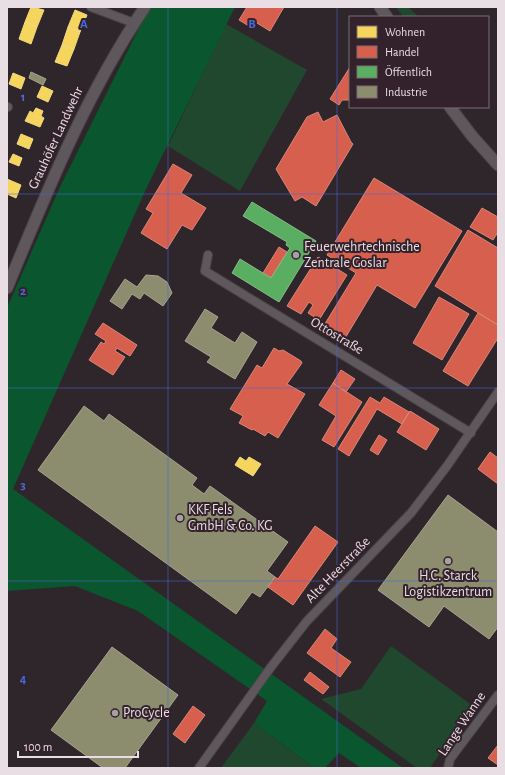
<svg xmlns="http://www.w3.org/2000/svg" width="505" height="775" font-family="'Alegreya Sans',sans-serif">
	<rect width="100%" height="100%" fill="#2f262b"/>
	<path fill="#1f482e" d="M 396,7 L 408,7 L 419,17 L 403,17 Z
		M 226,24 L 307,70 L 240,191 L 168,146 Z
		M 391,646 L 473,706 L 430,768 L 417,768 L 321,699 L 361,689 Z
		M 254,723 L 315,768 L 221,768 Z"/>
	<path fill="#0a562e" d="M 152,7 L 235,7 L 146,189 L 13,489 L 403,768 L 361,768 L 339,753 L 325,768 L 315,768 L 254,723 L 267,701 L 138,611 L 75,586 L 7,591 L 7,308 L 59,189 L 140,26 Z"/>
	<path fill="#f6d55c" stroke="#f2d885" d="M 31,7 L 44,10 L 37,27 L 25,22 Z
		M 75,10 L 87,15 L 80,32 L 68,27 Z
		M 25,22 L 37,27 L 31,44 L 19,39 Z
		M 68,27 L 80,32 L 74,49 L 62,45 Z
		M 62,45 L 74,49 L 67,66 L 55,62 Z
		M 13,73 L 25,78 L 21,89 L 9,84 Z
		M 42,86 L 53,91 L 48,102 L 37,97 Z
		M 36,108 L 43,111 L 41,116 L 44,118 L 40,127 L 25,121 L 30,111 L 33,113 Z
		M 21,134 L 33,139 L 29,149 L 17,144 Z
		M 13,154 L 22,158 L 19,166 L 9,162 Z
		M 7,179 L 21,185 L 16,198 L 7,194 Z
		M 240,457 L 246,461 L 249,457 L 261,464 L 253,476 L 235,465 Z"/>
	<path fill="#d6604d" stroke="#dc867a" d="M 247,7 L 284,7 L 270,31 L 252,20 L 249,26 L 239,20 Z
		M 350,67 L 350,100 L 342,100 L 339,105 L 330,99 Z
		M 318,112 L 323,122 L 337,115 L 351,142 L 353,144 L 316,206 L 302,197 L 295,201 L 276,169 L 307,117 Z
		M 173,164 L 192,175 L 181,193 L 206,208 L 192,230 L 182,225 L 167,249 L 141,233 L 153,213 L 146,209 Z
		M 374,178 L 462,231 L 415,308 L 377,285 L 344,340 L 323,327 L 356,273 L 327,255 Z
		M 482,208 L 498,217 L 498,232 L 493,240 L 470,227 Z
		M 468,230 L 498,248 L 498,325 L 435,286 Z
		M 279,247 L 287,252 L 271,278 L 263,273 Z
		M 318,257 L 347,275 L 319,320 L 308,313 L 313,305 L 309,302 L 301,314 L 287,306 Z
		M 439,297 L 469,314 L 442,360 L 413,343 Z
		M 478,313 L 498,325 L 498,338 L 468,386 L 443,371 Z
		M 103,323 L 137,345 L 130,356 L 117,348 L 115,351 L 125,357 L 113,375 L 89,360 L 101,342 L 104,344 L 106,341 L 95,334 Z
		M 274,348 L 279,351 L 283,350 L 301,361 L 302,363 L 287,384 L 305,394 L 278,438 L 268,432 L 265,436 L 253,429 L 252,430 L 239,423 L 243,416 L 230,409 L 257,365 L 262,368 Z
		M 341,370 L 355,379 L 346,392 L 333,383 Z
		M 333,383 L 362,402 L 334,447 L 322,440 L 336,416 L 319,405 Z
		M 370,397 L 380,403 L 384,397 L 409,412 L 402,424 L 377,409 L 349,456 L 338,449 Z
		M 410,411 L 439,429 L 426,450 L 397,432 Z
		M 379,435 L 387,440 L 378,455 L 370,450 Z
		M 490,452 L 498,458 L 498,484 L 478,469 Z
		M 315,526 L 338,542 L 293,605 L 268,587 L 275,577 L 278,579 Z
		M 325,629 L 337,639 L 331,648 L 351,662 L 340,677 L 307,653 Z
		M 310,672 L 329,687 L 323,694 L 304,680 Z
		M 193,706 L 205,715 L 185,743 L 173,734 Z
		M 498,745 L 498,765 L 488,758 Z"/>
	<path fill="#5aae61" stroke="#85bc88" d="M 252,202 L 316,241 L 279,302 L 232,273 L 240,259 L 271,278 L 290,248 L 286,245 L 287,242 L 243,216 Z"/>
	<path fill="#8c8c6e" stroke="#a8a591" d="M 31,72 L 46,79 L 43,85 L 29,78 Z
		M 146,275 L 158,276 L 167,282 L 172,293 L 163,306 L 144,293 L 140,299 L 132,294 L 122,309 L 110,301 L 125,279 L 137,287 Z
		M 205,309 L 218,317 L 211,328 L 235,343 L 242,332 L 257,342 L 235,379 L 207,362 L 211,357 L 185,341 Z
		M 84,406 L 104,421 L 109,414 L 197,478 L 192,485 L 204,494 L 210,486 L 288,542 L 267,571 L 275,577 L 260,597 L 252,592 L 236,614 L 38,470 Z
		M 448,495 L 498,532 L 498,627 L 489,639 L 444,606 L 429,627 L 378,590 Z
		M 112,647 L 178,695 L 125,768 L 103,768 L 51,730 Z"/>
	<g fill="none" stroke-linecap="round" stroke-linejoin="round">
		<g stroke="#494146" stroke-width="10">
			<path id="minor" d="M 91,7 L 134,23
				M 7,107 L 8,107
				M 208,255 L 205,271 L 471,433
				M 199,768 L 271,667 L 307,621 L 411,513 L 447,466 L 498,392
				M 448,768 L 450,759 L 498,695"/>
		</g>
		<g stroke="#494146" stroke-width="13">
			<path id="tertiary" d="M 380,7 L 387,17
				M 450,107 L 472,136 L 498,165
				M 7,288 C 47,191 86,94 145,7"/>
		</g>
		<use href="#minor" stroke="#5e575b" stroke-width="8"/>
		<use href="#tertiary" stroke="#5e575b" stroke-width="11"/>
	</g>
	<path fill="none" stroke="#466bda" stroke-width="1" stroke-opacity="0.55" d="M 168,7 L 168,768M 337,7 L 337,768M 7,194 L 498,194M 7,388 L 498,388M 7,581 L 498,581"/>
	<g fill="#a89ea3" stroke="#33222b" stroke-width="1.5">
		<circle cx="296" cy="255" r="4"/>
		<circle cx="180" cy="518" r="4"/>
		<circle cx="448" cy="561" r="4"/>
		<circle cx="115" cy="713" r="4"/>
	</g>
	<g text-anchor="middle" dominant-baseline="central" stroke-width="4" stroke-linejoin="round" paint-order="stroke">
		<g font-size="14" fill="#e9dee4" stroke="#33222b">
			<text transform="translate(56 138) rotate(-65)">Grauhöfer Landwehr</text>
			<text transform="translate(337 336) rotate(31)">Ottostraße</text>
			<text transform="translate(338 570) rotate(-46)">Alte Heerstraße</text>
			<text transform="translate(462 724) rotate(-56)">Lange Wanne</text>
		</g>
		<g font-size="14" fill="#e9dee4" stroke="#33222b" text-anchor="start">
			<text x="304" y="247">Feuerwehrtechnische<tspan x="304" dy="16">Zentrale Goslar</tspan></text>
			<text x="188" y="510">KKF Fels<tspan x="188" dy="16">GmbH &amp; Co. KG</tspan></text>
			<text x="448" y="576" text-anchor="middle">H.C. Starck<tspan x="448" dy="16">Logistikzentrum</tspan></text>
			<text x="123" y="713">ProCycle</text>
		</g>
	</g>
	<g font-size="13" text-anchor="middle" font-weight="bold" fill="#466bda" stroke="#33222b" stroke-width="4" stroke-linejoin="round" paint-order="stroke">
		<text x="84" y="28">A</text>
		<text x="252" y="28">B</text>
		<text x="23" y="101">1</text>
		<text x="23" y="295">2</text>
		<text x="23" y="489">3</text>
		<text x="23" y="683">4</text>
	</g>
	<rect width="505" height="775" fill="none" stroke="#e9dee4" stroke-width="16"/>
	<rect x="349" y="16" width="140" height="92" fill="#33222b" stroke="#7c6d75"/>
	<rect x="357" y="26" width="20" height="12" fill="#f6d55c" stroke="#7c6d75"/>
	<text x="385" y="36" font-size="12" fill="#e9dee4">Wohnen</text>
	<rect x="357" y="46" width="20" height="12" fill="#d6604d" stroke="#7c6d75"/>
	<text x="385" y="56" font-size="12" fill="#e9dee4">Handel</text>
	<rect x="357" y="66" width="20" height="12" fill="#5aae61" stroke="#7c6d75"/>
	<text x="385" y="76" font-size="12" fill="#e9dee4">Öffentlich</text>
	<rect x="357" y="86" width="20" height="12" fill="#8c8c6e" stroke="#7c6d75"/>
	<text x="385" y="96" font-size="12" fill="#e9dee4">Industrie</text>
	<path d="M18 751v6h120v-6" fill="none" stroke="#e9dee4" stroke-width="2"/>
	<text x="24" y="751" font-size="12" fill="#e9dee4" stroke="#33222b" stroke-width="3" paint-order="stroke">100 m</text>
</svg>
